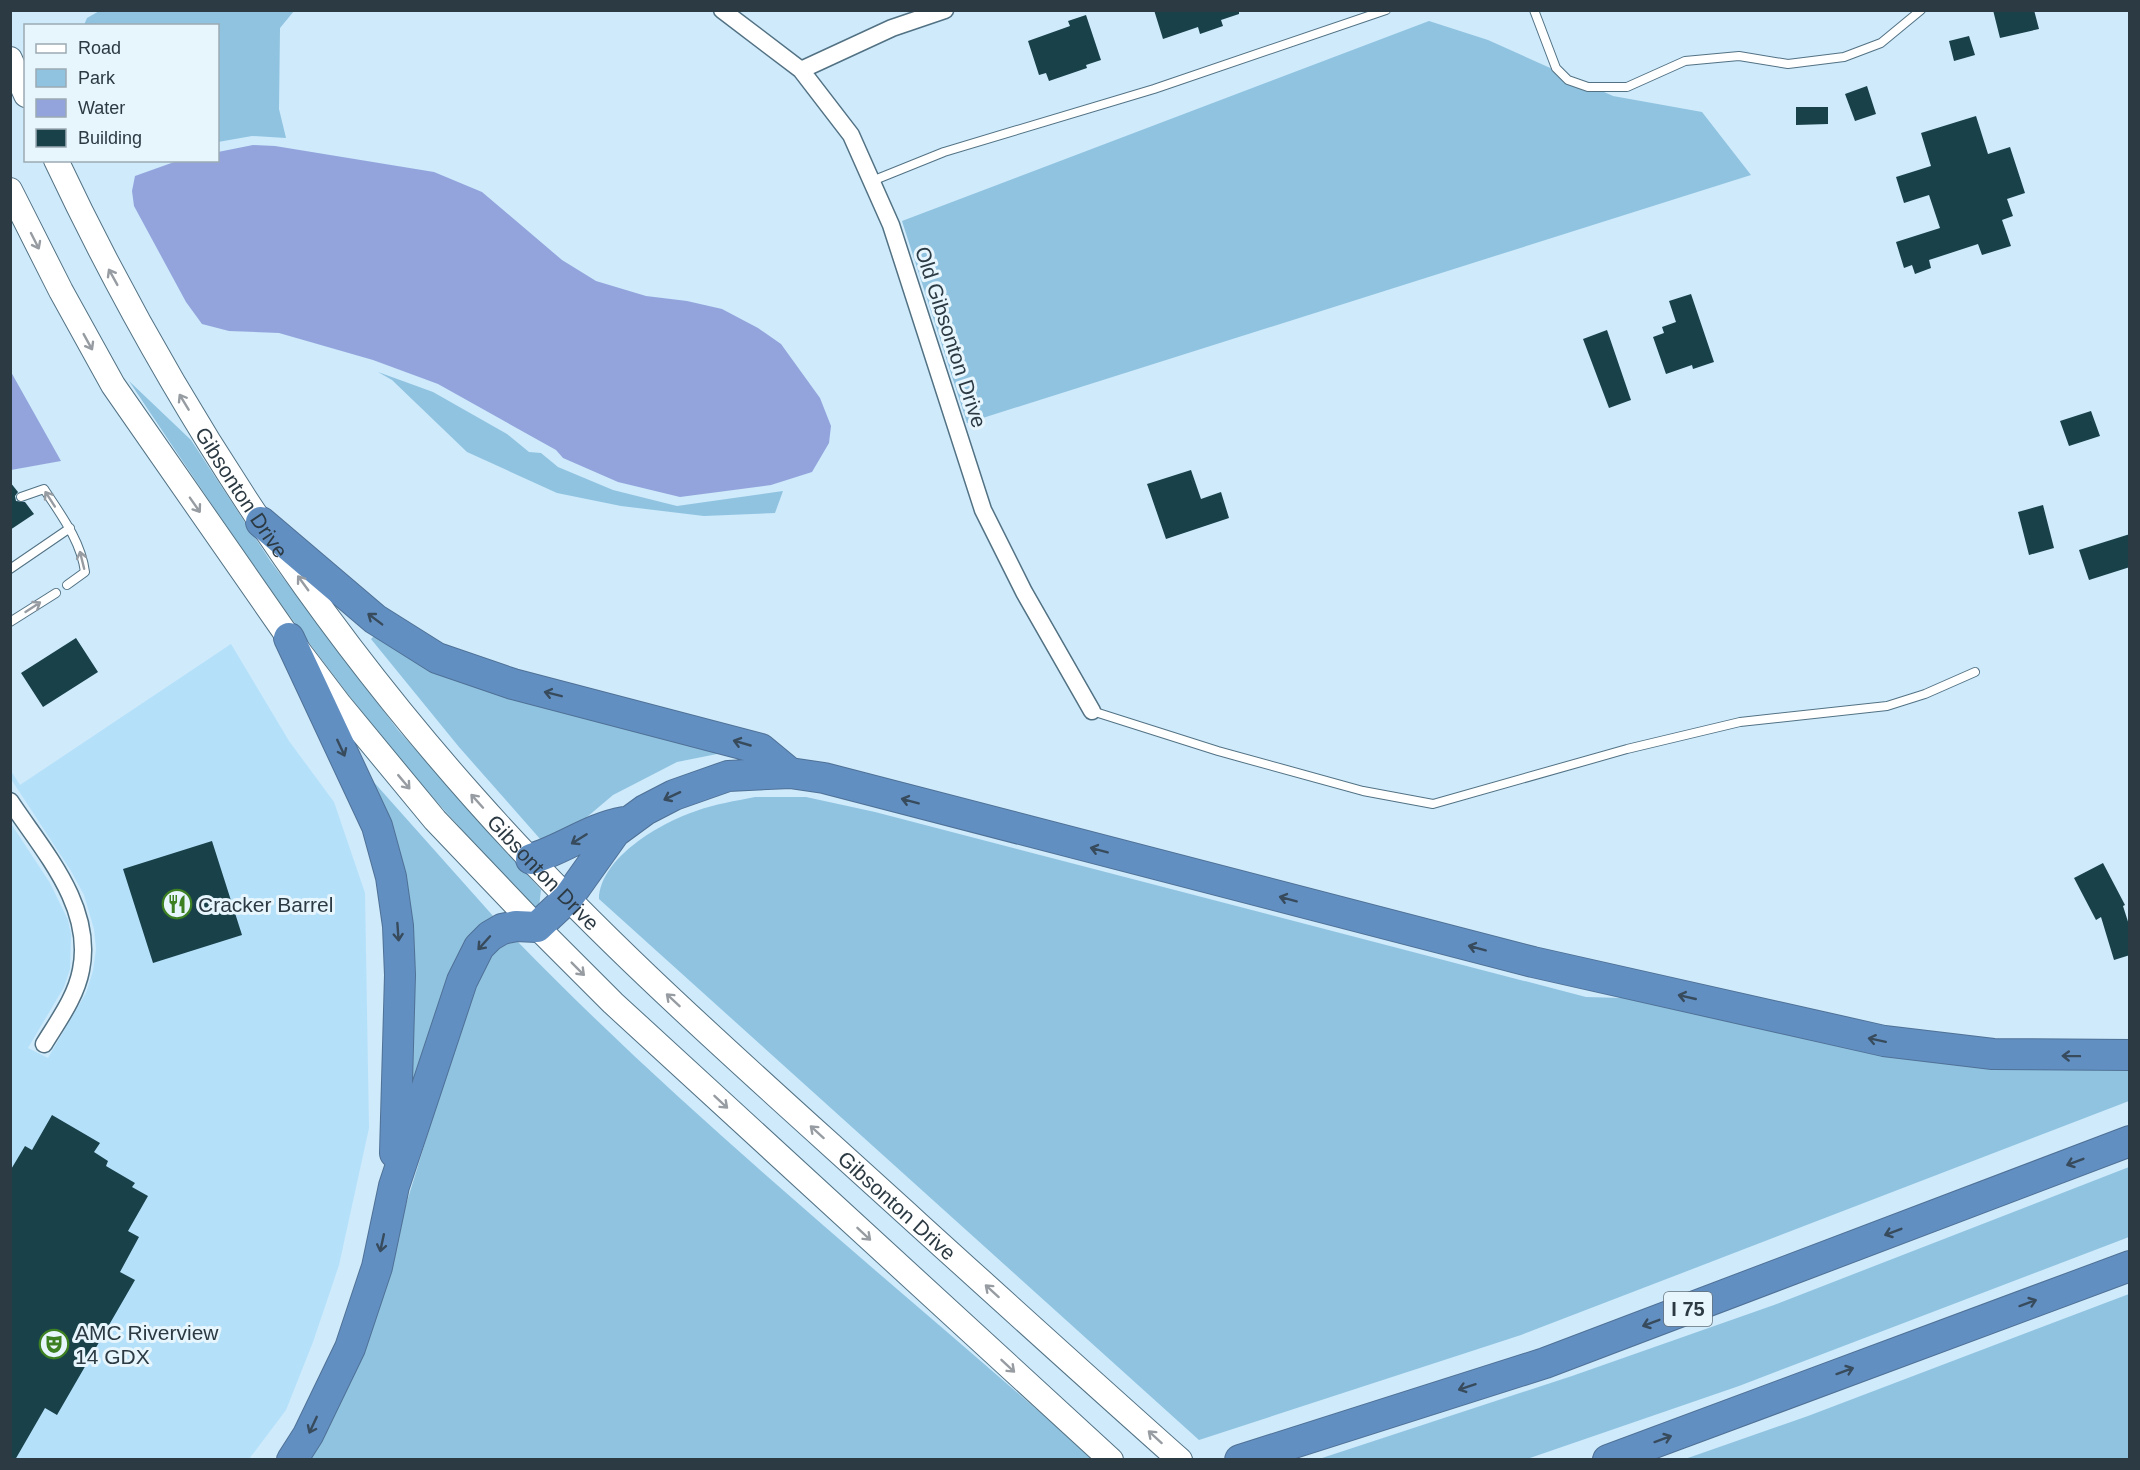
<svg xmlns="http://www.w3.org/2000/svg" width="2140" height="1470" font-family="Helvetica,sans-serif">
	<rect width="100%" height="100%" fill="#ceeafb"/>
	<path fill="#b5e0fa" d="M 231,644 L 289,741 L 334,802 L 365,893 L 369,1128 L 339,1265 L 313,1342 L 286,1410 L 249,1459 L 11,1459 L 10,822 L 50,883 L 68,920 L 71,934 L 70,969 L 64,987 L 28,1048 L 48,1058 L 86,993 L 93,971 L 96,949 L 94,929 L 84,895 L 71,871 L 11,779 L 11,771 L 20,785 Z"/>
	<path fill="#90c3e0" d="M 101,10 L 294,11 L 280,28 L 279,109 L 286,138 L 252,136 L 218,142 L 218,26 L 84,25 L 87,18 Z
		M 1429,21 L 1488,40 L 1613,96 L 1702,112 L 1751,175 L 967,423 L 902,221 Z
		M 378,372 L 433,392 L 507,434 L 529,452 L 541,453 L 558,467 L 613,490 L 677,506 L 783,491 L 775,513 L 704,516 L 621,506 L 557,493 L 467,452 L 392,380 Z
		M 129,381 L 191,440 L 271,562 L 398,730 L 541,890 L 539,907 L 536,909 C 500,870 463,832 428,792 C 317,664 223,522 129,381 Z
		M 377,633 L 722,753 L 677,762 L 613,795 L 574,828 L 541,840 L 459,747 L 371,639 Z
		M 371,779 L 494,917 L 412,1108 Z
		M 755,797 L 806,797 L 875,812 L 1586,997 L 1692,1000 L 2129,1063 L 2129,1101 L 1521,1335 L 1199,1440 L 599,899 C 600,858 660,823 696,811 C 715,804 735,801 755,797 Z
		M 517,941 C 697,1126 900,1288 1093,1459 L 303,1460 L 378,1296 L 479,967 L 503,942 Z
		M 2129,1167 L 2129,1237 L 1739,1386 L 1527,1459 L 1319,1459 L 1572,1376 L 1774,1305 Z
		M 2129,1294 L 2129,1459 L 1685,1459 L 1808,1416 Z"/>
	<path fill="#93a4dc" d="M 253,145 L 275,146 L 434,172 L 482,192 L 562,260 L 596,281 L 646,296 L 687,301 L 722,309 L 758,328 L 781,344 L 820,398 L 831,426 L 829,443 L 812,472 L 771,485 L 680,497 L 618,482 L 563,458 L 556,450 L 438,384 L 373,360 L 279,333 L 229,331 L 202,324 L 186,302 L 134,206 L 132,191 L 135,176 L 177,161 L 218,160 L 218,152 Z
		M 10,372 L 11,372 L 61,461 L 11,470 Z"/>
	<path fill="#19414a" d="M 1154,10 L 1239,10 L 1239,14 L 1221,20 L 1223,26 L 1200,34 L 1198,27 L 1163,39 Z
		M 1993,10 L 2034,10 L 2039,29 L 2000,38 Z
		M 1086,15 L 1101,60 L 1086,65 L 1087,68 L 1049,81 L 1046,73 L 1039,75 L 1028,41 L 1070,26 L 1068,21 Z
		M 1969,36 L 1975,55 L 1954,61 L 1949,41 Z
		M 1867,86 L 1876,114 L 1855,121 L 1845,94 Z
		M 1796,107 L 1828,107 L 1828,124 L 1796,125 Z
		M 1976,116 L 1988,154 L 2010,147 L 2025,193 L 2007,199 L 2013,216 L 2002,220 L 2011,246 L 1982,255 L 1978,244 L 1929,260 L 1931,268 L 1915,274 L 1912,265 L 1904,268 L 1896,242 L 1940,228 L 1929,195 L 1904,203 L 1896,177 L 1931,166 L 1921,133 Z
		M 1691,294 L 1714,362 L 1693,369 L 1692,365 L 1666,374 L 1653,337 L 1664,333 L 1662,327 L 1676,322 L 1669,301 Z
		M 1607,330 L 1631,400 L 1609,408 L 1583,339 Z
		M 2091,411 L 2100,436 L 2069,446 L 2060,421 Z
		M 1191,470 L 1201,499 L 1221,492 L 1229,518 L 1166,539 L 1147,484 Z
		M 10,482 L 18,492 L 15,496 L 16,501 L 25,502 L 34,514 L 10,530 Z
		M 2043,505 L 2054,548 L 2029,555 L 2018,512 Z
		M 2130,534 L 2130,567 L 2089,580 L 2079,550 Z
		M 76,638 L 98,672 L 43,707 L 21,673 Z
		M 212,841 L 242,935 L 153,963 L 123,869 Z
		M 2103,863 L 2125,905 L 2123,906 L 2130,928 L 2130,955 L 2114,960 L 2101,917 L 2096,920 L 2074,878 Z
		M 52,1115 L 100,1143 L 94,1152 L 108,1161 L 106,1166 L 135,1183 L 132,1187 L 148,1196 L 128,1231 L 139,1237 L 120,1272 L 135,1280 L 57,1415 L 45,1408 L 15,1460 L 10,1460 L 10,1171 L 25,1146 L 32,1150 Z"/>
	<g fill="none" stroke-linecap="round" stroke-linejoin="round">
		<g stroke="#527284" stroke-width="10">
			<path id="service" d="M 1534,10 L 1556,68 L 1568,80 L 1588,87 L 1627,87 L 1685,61 L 1739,56 L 1788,64 L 1844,57 L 1881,43 L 1921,10
				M 872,181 L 944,152 L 1154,89 L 1386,10
				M 21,497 L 44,489 C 61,515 81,541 85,572 L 67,585
				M 10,569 L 70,528
				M 10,622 L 56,593
				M 1092,711 L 1218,751 L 1363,791 L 1433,804 L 1627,749 L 1740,722 L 1887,706 L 1925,694 L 1975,672"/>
		</g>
		<g stroke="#527284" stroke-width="19">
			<path id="minor" d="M 722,10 L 801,70 L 851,135 L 891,225 L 983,510 L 1024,592 L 1092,711
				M 801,70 L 892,28 L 945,10
				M 10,801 C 43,851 94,906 81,970 C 76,997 58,1021 44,1044"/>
		</g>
		<g stroke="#527284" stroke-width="26">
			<g id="secondary">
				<path d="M 10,59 L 26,95"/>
				<path id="s1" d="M 56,160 C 165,391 305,608 475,799 C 585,923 708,1034 831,1145 C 947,1250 1063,1356 1180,1460"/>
				<path d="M 10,190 L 61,291 L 113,385 L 289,638 L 340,705 L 435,820 L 537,927 L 613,1003 L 1111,1460"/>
			</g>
		</g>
		<g stroke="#4f7196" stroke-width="32">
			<path id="motorway" d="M 261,522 L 375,619 L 437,658 L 513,684 L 761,749 L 790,773
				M 289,638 L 377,826 L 391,877 L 398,926 L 400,975 L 395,1153
				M 531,859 C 564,849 590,828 624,822
				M 292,1460 L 308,1435 L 350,1348 L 377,1267 L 394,1186 L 462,981 L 479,947 L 490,936 L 502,929 L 516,926 L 537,927 L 568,898 L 615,832 L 645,810 L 674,795 L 728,776 L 790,773 L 824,778 L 1533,962 L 1884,1041 L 1993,1054 L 2130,1055
				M 1240,1460 L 1545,1363 L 2130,1141
				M 1608,1460 L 2130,1266"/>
		</g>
		<use href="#service" stroke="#fff" stroke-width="8"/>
		<use href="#minor" stroke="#fff" stroke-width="16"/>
		<use href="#secondary" stroke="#fff" stroke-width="24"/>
		<use href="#motorway" stroke="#628fc2" stroke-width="30"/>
	</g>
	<defs><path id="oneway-shaft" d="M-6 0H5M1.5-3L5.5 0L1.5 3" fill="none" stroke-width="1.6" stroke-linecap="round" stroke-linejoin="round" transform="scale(1.5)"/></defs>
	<g stroke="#969ca1">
		<use href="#oneway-shaft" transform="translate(35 241) rotate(63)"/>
		<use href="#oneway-shaft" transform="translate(113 277) rotate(-119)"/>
		<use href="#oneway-shaft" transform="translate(88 342) rotate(61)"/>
		<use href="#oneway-shaft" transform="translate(184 402) rotate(-121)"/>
		<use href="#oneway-shaft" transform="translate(50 499) rotate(-123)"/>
		<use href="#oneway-shaft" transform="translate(195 505) rotate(55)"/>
		<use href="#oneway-shaft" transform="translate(82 560) rotate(-104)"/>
		<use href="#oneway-shaft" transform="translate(303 583) rotate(-126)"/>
		<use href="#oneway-shaft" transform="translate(33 607) rotate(-33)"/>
		<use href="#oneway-shaft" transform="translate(404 782) rotate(50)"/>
		<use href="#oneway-shaft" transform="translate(477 801) rotate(-132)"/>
		<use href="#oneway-shaft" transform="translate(578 969) rotate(45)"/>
		<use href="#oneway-shaft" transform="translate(673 1000) rotate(-137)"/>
		<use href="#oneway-shaft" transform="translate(721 1102) rotate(43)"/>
		<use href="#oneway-shaft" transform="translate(817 1132) rotate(-138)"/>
		<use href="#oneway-shaft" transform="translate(864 1234) rotate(43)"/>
		<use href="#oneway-shaft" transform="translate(992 1291) rotate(-138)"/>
		<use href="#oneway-shaft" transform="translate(1008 1366) rotate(43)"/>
		<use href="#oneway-shaft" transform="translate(1155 1437) rotate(-138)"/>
	</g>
	<g stroke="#374b5c">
		<use href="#oneway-shaft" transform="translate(375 619) rotate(-143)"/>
		<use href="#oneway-shaft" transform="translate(553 694) rotate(-166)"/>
		<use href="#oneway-shaft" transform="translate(742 743) rotate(-164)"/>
		<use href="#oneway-shaft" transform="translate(341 748) rotate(65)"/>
		<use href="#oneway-shaft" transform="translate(672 796) rotate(155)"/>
		<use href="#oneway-shaft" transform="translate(910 801) rotate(-165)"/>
		<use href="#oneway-shaft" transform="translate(579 839) rotate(148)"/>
		<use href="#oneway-shaft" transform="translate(1099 850) rotate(-165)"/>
		<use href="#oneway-shaft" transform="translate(1288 899) rotate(-165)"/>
		<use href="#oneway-shaft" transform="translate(398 932) rotate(86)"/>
		<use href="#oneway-shaft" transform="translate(484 943) rotate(132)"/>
		<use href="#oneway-shaft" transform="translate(1477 948) rotate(-165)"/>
		<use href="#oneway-shaft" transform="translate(1687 997) rotate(-167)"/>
		<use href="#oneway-shaft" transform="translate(1877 1040) rotate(-168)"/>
		<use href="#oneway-shaft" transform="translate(2071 1056) rotate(-179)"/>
		<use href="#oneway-shaft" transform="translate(2075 1162) rotate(159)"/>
		<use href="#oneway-shaft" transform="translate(1893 1232) rotate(159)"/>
		<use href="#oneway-shaft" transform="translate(382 1243) rotate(102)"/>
		<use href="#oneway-shaft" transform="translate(2028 1303) rotate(-20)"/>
		<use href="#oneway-shaft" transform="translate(1651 1323) rotate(159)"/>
		<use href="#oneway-shaft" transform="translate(1845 1371) rotate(-20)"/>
		<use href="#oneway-shaft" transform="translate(1467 1387) rotate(162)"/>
		<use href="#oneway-shaft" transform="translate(313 1425) rotate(115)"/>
		<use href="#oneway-shaft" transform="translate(1663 1439) rotate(-20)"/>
	</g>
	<defs>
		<g id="restaurant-ring" transform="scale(1.5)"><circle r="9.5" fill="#e7f5fd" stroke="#3c8022" stroke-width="1.5"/><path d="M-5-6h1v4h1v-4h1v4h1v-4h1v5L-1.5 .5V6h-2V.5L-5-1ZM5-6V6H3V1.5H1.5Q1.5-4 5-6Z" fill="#3c8022"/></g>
		<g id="theatre-ring" transform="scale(1.5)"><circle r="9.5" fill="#e7f5fd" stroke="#3c8022" stroke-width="1.5"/><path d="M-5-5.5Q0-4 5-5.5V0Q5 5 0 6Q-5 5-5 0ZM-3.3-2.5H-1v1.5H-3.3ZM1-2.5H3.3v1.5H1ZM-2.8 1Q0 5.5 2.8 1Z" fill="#3c8022"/></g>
	</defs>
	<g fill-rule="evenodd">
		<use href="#restaurant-ring" x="177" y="904"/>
		<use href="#theatre-ring" x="54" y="1344"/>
	</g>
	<g text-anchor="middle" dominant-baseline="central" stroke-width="6" stroke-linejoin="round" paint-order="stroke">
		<rect fill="#e7f5fd" stroke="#64727b" stroke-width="1.5" x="1664" y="1292" width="48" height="34" rx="4.5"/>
		<g font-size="20" font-weight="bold" fill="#2c3a43">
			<text x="1688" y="1309">I 75</text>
		</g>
		<g font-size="21" fill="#2c3a43" stroke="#e7f5fd">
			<text transform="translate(951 337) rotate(72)">Old Gibsonton Drive</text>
			<text stroke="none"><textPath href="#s1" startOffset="381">Gibsonton Drive</textPath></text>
			<text stroke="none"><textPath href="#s1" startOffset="867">Gibsonton Drive</textPath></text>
			<text stroke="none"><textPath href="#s1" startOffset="1353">Gibsonton Drive</textPath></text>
		</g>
		<g font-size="21" fill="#2c3a43" stroke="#e7f5fd" text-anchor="start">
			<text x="198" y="904">Cracker Barrel</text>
			<text x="75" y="1332">AMC Riverview<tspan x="75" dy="24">14 GDX</tspan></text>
		</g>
	</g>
	<rect width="2140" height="1470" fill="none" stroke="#2c3a43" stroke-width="24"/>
	<rect x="24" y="24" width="195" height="138" fill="#e7f5fd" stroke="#9caab3" stroke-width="1.5"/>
	<rect x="36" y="44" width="30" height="9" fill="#ffffff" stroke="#9caab3" stroke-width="1.5"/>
	<text x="78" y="54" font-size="18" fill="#2c3a43">Road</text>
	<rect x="36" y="69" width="30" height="18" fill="#90c3e0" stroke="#9caab3" stroke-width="1.5"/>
	<text x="78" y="84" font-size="18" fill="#2c3a43">Park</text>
	<rect x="36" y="99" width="30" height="18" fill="#93a4dc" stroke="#9caab3" stroke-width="1.5"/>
	<text x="78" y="114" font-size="18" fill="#2c3a43">Water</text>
	<rect x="36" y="129" width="30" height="18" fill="#19414a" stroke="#9caab3" stroke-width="1.5"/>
	<text x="78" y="144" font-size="18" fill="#2c3a43">Building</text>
</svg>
